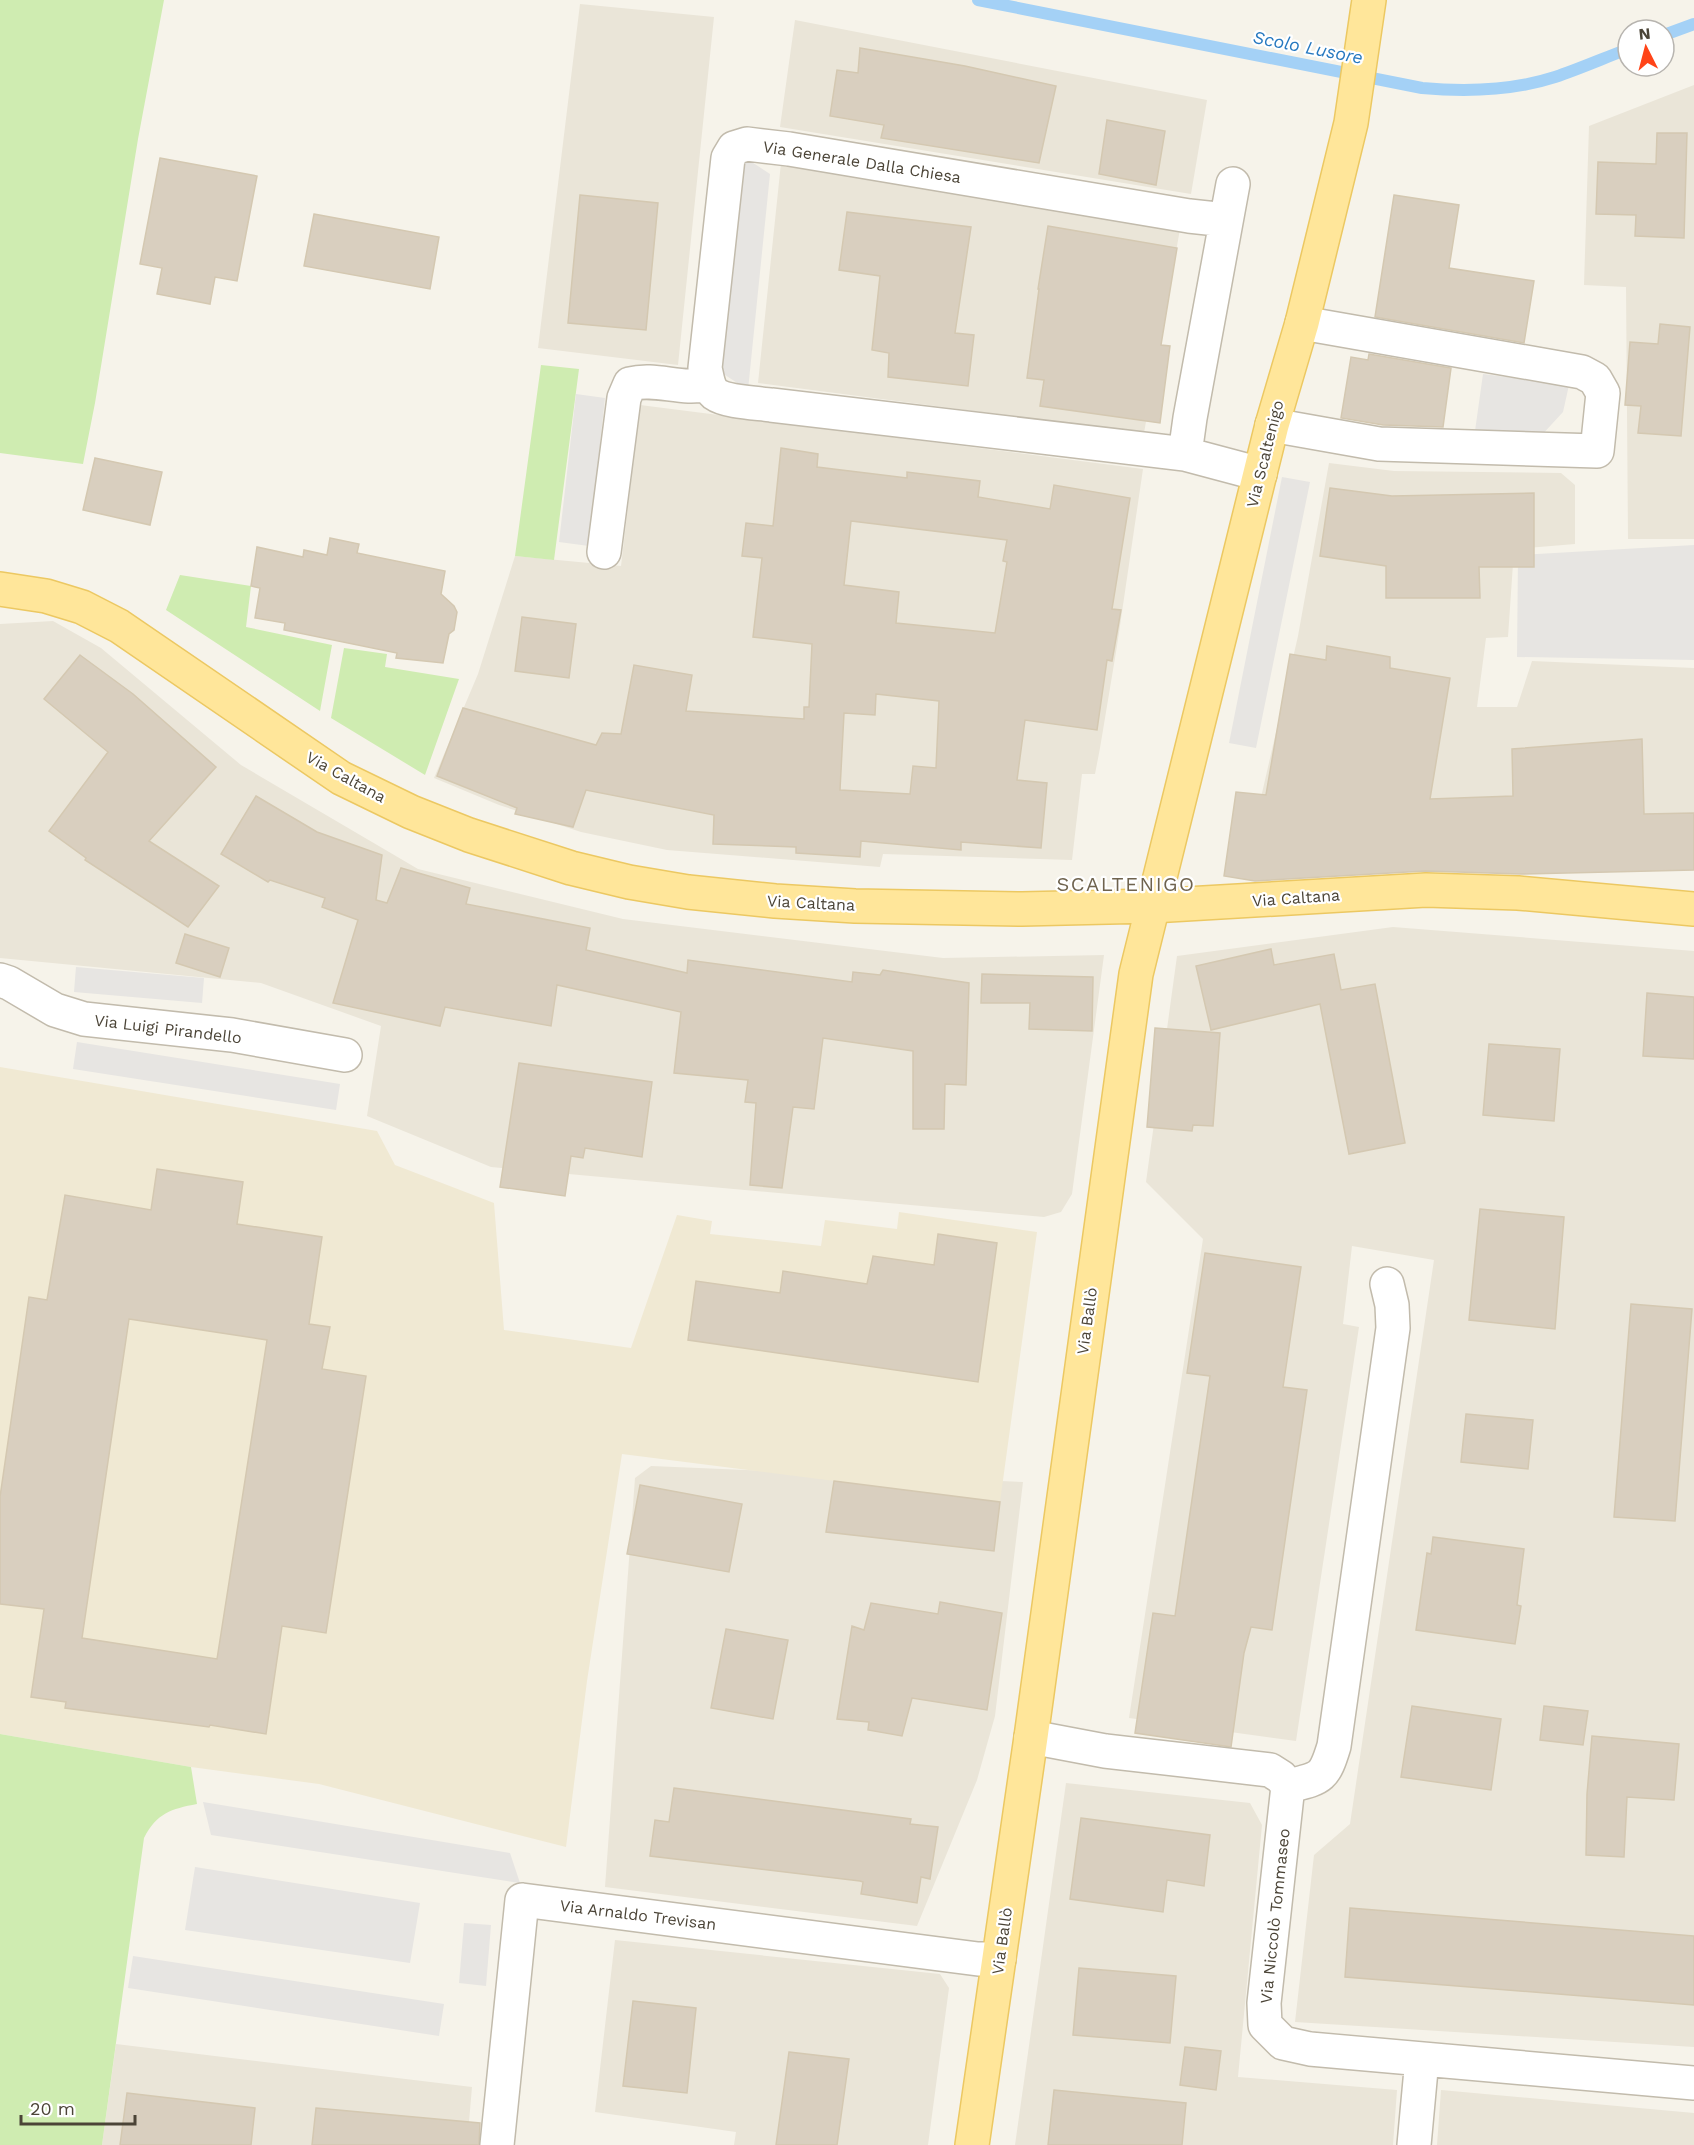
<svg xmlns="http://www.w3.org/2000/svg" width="1694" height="2145" font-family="'Work Sans',sans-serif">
	<rect width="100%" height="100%" fill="#f6f3ea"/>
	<path fill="#eae5d8" d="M 580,4 L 714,17 L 678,365 L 538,348 Z
		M 795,20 L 1207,100 L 1191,194 L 780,127 Z
		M 1694,85 L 1694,539 L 1628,539 L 1626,287 L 1584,285 L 1589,126 Z
		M 781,163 L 1180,229 L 1144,433 L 758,383 Z
		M 640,405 L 1143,469 L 1117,646 L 1100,748 L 1095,774 L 1082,774 L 1072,860 L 883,854 L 880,867 L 667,850 L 581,832 L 499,805 L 434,778 L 478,674 L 515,556 L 621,566 Z
		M 1329,463 L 1394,471 L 1561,473 L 1575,485 L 1575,544 L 1514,549 L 1508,637 L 1486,638 L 1477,707 L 1517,707 L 1532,661 L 1694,668 L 1694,863 L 1246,863 L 1298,636 Z
		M 53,621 L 101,648 L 241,765 L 418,869 L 623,919 L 943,958 L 1104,955 L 1072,1194 L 1061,1212 L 1044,1217 L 491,1167 L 367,1116 L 381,1026 L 261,983 L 0,958 L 0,624 Z
		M 1393,927 L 1694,951 L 1694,2047 L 1295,2022 L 1314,1855 L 1350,1824 L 1434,1260 L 1352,1246 L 1343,1324 L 1359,1327 L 1296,1741 L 1129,1718 L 1203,1239 L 1146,1182 L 1177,956 Z
		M 651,1466 L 1023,1482 L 995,1716 L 977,1780 L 917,1926 L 605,1887 L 635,1478 Z
		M 1066,1783 L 1250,1803 L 1262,1825 L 1238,2077 L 1397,2090 L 1393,2145 L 1015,2145 Z
		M 615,1940 L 940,1974 L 949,1988 L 928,2145 L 734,2145 L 736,2132 L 595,2112 Z
		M 116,2044 L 472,2087 L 467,2145 L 102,2145 Z
		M 1441,2090 L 1694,2113 L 1694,2145 L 1437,2145 Z"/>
	<path fill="#f0e9d3" d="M 0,1067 L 377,1131 L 395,1165 L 494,1203 L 504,1330 L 631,1348 L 677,1215 L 712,1221 L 710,1234 L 821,1246 L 825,1220 L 897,1229 L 899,1212 L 1037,1232 L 1000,1502 L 622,1454 L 587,1681 L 566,1847 L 319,1784 L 191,1767 L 0,1734 Z"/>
	<path fill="#cfecb1" d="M 0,0 L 164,0 L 138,139 L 95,403 L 83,464 L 0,453 Z
		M 541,365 L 579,369 L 554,560 L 515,556 Z
		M 180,575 L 251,586 L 246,627 L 332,645 L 320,711 L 166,610 Z
		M 344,648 L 387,654 L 385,667 L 459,679 L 425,775 L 331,718 Z
		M 0,1734 L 191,1767 L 197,1804 C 171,1809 157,1813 144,1838 L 102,2145 L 0,2145 Z"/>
	<path fill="#e7e5e2" d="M 744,157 L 770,174 L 748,390 L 719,371 Z
		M 1483,374 L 1569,385 L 1563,412 L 1540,437 L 1475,431 Z
		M 576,394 L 605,398 L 589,546 L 559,542 Z
		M 1282,477 L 1310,482 L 1256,748 L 1229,743 Z
		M 1694,545 L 1694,660 L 1517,657 L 1518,555 Z
		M 76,967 L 204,978 L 202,1003 L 74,992 Z
		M 77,1042 L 340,1084 L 336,1110 L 73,1069 Z
		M 203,1802 L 510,1853 L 520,1883 L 211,1835 Z
		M 195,1867 L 420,1903 L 410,1963 L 185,1930 Z
		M 464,1923 L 491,1925 L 486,1986 L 459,1983 Z
		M 133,1956 L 444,2004 L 439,2036 L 128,1988 Z"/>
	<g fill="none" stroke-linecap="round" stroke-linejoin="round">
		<path stroke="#a4d1f6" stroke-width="12" d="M 978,0 L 1422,88 C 1467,92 1512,91 1555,77 C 1579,69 1604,58 1628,49
			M 1664,35 L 1694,24"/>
	</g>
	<path fill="#d9cfbf" stroke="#d4c8b1" stroke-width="1.5" fill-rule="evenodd" d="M 860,48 L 965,66 L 1056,86 L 1039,163 L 881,138 L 884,125 L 830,116 L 837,70 L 858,73 Z
		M 1107,120 L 1165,131 L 1156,185 L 1099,174 Z
		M 1657,133 L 1687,133 L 1684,238 L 1635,236 L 1636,215 L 1596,214 L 1598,162 L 1656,164 Z
		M 160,158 L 257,176 L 237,281 L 215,277 L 210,304 L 157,294 L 162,268 L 140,264 Z
		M 580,195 L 658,203 L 646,330 L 568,323 Z
		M 1394,195 L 1459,205 L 1449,268 L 1534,281 L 1524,343 L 1375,317 Z
		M 847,212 L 971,227 L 955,333 L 974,335 L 968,386 L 888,377 L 889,353 L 872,350 L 880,276 L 839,270 Z
		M 314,214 L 439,237 L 430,289 L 304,266 Z
		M 1048,226 L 1177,248 L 1161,345 L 1170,346 L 1160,423 L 1040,406 L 1044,380 L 1027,378 L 1039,289 L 1038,289 Z
		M 1660,324 L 1690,327 L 1681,436 L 1638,433 L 1641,406 L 1625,405 L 1630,342 L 1658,344 Z
		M 1369,354 L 1451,368 L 1443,427 L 1383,425 L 1341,418 L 1351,357 L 1368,360 Z
		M 781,448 L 818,454 L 817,467 L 907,478 L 907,472 L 980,481 L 978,497 L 1050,509 L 1054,485 L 1130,498 L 1112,609 L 1121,610 L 1112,661 L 1107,660 L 1097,730 L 1025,720 L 1017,780 L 1047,783 L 1041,848 L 961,842 L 961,850 L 861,841 L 860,857 L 796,853 L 796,847 L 713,844 L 714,815 L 586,790 L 573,827 L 515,814 L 517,808 L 437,776 L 463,708 L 596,745 L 602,733 L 621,734 L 634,665 L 692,675 L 686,711 L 804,719 L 804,707 L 809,707 L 812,644 L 753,637 L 762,558 L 742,556 L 746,523 L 773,526 ZM 851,521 L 1007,540 L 1003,561 L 1007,562 L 995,633 L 896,623 L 899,592 L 844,585 ZM 876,694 L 939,701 L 936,768 L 913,766 L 910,794 L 840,790 L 844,713 L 875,715 Z
		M 95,458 L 162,472 L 150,525 L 83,510 Z
		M 1330,488 L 1392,496 L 1534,493 L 1534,567 L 1479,567 L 1480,598 L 1386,598 L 1386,566 L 1320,556 Z
		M 330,538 L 359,544 L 357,553 L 445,571 L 441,594 L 454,606 L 457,612 L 454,630 L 449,634 L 443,663 L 396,658 L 397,653 L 284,630 L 285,623 L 255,618 L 260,588 L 251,586 L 257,547 L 303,557 L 304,550 L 327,555 Z
		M 522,617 L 576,624 L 569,678 L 515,671 Z
		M 1327,646 L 1390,657 L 1390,668 L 1450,678 L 1430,799 L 1513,796 L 1512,749 L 1642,739 L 1644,814 L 1694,813 L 1694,870 L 1521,874 L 1425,871 L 1255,881 L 1224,876 L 1236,792 L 1266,795 L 1290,654 L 1326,660 Z
		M 80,655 L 133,694 L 216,767 L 149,841 L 219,886 L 188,927 L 85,860 L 86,858 L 49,831 L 108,752 L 44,699 Z
		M 256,796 L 317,832 L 382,855 L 376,900 L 387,903 L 401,868 L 470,888 L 466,904 L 590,928 L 586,950 L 687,973 L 688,960 L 852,982 L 853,972 L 880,975 L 883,970 L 969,983 L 966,1085 L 945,1084 L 944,1129 L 913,1129 L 913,1051 L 823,1038 L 814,1109 L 793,1107 L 782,1188 L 750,1185 L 756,1103 L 745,1102 L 748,1080 L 674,1073 L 681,1012 L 557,985 L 551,1026 L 445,1007 L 440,1026 L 333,1003 L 358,920 L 322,907 L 325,898 L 270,880 L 268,882 L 221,854 Z
		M 185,934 L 229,948 L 220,977 L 176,963 Z
		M 1271,949 L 1274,965 L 1334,954 L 1341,990 L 1375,984 L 1405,1143 L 1349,1154 L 1320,1004 L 1211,1030 L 1196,966 Z
		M 982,974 L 1093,977 L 1092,1031 L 1029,1029 L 1030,1003 L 981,1003 Z
		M 1647,993 L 1694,997 L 1694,1059 L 1643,1056 Z
		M 1155,1028 L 1220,1033 L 1213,1126 L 1193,1125 L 1192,1131 L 1147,1127 Z
		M 1489,1044 L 1560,1049 L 1554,1121 L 1483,1115 Z
		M 519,1063 L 652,1082 L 642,1157 L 585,1148 L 583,1158 L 571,1156 L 565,1196 L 500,1187 Z
		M 157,1169 L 243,1182 L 237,1224 L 322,1237 L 309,1324 L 330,1327 L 322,1369 L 366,1376 L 326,1633 L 282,1626 L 266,1734 L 210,1725 L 209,1727 L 65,1708 L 66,1702 L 31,1697 L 44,1609 L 0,1604 L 0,1497 L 29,1297 L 47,1300 L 65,1195 L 151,1210 ZM 129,1319 L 267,1340 L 217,1659 L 82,1638 Z
		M 1480,1209 L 1564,1217 L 1555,1329 L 1469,1320 Z
		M 938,1234 L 997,1243 L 978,1382 L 688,1340 L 696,1281 L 780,1293 L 783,1271 L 867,1284 L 873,1256 L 934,1265 Z
		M 1205,1253 L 1301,1267 L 1283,1387 L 1307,1390 L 1272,1630 L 1251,1627 L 1244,1653 L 1231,1747 L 1135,1733 L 1153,1613 L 1175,1616 L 1210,1376 L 1187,1373 Z
		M 1631,1304 L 1692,1309 L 1675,1521 L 1614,1517 Z
		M 1466,1414 L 1533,1420 L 1528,1469 L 1461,1462 Z
		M 834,1481 L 1000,1502 L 994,1551 L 826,1532 Z
		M 640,1485 L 742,1504 L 729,1572 L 627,1554 Z
		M 1433,1537 L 1524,1549 L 1517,1605 L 1521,1606 L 1515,1644 L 1416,1630 L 1427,1553 L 1431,1554 Z
		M 940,1602 L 1002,1613 L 987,1710 L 912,1698 L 902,1736 L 868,1730 L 869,1722 L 837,1719 L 852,1626 L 864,1630 L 871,1603 L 938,1614 Z
		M 726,1629 L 788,1640 L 773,1719 L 711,1708 Z
		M 1412,1706 L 1501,1719 L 1491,1790 L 1401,1777 Z
		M 1544,1706 L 1588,1711 L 1583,1745 L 1540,1740 Z
		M 1592,1736 L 1679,1744 L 1674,1800 L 1627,1797 L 1624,1857 L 1586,1855 L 1587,1794 Z
		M 674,1788 L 911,1819 L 910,1824 L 938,1827 L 930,1879 L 921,1877 L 917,1903 L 861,1894 L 863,1882 L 860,1881 L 650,1856 L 655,1820 L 669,1822 Z
		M 1081,1818 L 1210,1835 L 1204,1886 L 1167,1880 L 1163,1912 L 1070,1899 Z
		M 1350,1908 L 1694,1936 L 1694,2005 L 1345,1977 Z
		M 1079,1968 L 1176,1976 L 1170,2043 L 1073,2035 Z
		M 633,2001 L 696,2008 L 687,2093 L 623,2086 Z
		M 1185,2047 L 1221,2051 L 1216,2090 L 1180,2085 Z
		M 789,2052 L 849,2059 L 837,2145 L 776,2145 Z
		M 1054,2090 L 1186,2103 L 1182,2145 L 1048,2145 Z
		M 127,2093 L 255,2108 L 251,2145 L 120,2145 Z
		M 316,2108 L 480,2123 L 479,2145 L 312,2145 Z"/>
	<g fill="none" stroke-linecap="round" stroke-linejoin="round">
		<g stroke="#c2bbac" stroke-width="36">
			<path id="minor" d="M 1233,184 L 1190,418 L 1185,454 L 1260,474
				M 1272,425 L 1379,444 L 1597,451 L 1603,393 L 1595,379 L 1582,372 L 1302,323
				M 1185,454 L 771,405 C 757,403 726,402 715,394 C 708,388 707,376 705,368 L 728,158 L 734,148 L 747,144 L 789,149 L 1189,216 L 1226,220
				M 604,552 L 624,398 L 630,384 C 656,377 682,391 708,384
				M 0,980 L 9,983 L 55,1010 L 84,1019 L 232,1035 L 345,1055
				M 1031,1737 L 1105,1751 L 1270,1770 L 1281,1777 L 1288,1786
				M 1288,1786 L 1264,2003 L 1265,2025 L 1283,2043 L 1310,2049 L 1694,2083
				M 1288,1786 C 1321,1778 1324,1779 1334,1746 L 1393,1328 L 1392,1305 L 1387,1284
				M 497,2145 L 522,1900 L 978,1959 L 999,1959
				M 1414,2145 L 1422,2059"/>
		</g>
		<g stroke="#ecc862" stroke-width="36">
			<path id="major" d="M 0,589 L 46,596 L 82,607 L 119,626 L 341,778 L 411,812 L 469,835 L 571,868 L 629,882 L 688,892 L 775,901 L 855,906 L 1022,909 L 1152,906 L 1426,890 L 1518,893 L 1694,909
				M 972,2145 L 1031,1737 L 1136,974 L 1272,425 L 1302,323 L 1351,123 L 1369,0"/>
		</g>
		<use href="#minor" stroke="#fff" stroke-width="33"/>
		<use href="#major" stroke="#ffe69a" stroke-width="33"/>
	</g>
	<g text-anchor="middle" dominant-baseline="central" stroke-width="4.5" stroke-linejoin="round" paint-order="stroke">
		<g font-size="16" fill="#4b4437" stroke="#fff">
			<text transform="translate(862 162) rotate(9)">Via Generale Dalla Chiesa</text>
			<text transform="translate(1265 454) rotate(-76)">Via Scaltenigo</text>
			<text transform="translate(346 777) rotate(29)">Via Caltana</text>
			<text transform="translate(1296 898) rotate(-4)">Via Caltana</text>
			<text transform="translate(811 903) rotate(3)">Via Caltana</text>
			<text transform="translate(168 1029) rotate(7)">Via Luigi Pirandello</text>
			<text transform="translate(1087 1321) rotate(-82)">Via Ballò</text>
			<text transform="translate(638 1915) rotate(7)">Via Arnaldo Trevisan</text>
			<text transform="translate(1275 1916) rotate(-84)">Via Niccolò Tommaseo</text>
			<text transform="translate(1002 1941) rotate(-82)">Via Ballò</text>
		</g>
		<g font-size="18" font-style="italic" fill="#2779c0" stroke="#fff">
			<text transform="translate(1308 47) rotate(11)">Scolo Lusore</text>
		</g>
		<g font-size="20" letter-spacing="1.5" fill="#6f634e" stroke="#fff">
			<text x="1126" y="884">SCALTENIGO</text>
		</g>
	</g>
	<g transform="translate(1646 48) rotate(354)"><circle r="28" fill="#ffffff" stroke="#b7b4af" stroke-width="1.5"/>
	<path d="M0-4.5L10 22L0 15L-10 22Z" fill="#ff4418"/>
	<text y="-9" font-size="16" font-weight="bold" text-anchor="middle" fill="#4b4437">N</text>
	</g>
	<path d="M21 2115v9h114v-9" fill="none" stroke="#4b4437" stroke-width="3"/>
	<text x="30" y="2115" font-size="18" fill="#4b4437" stroke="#ffffff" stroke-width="4.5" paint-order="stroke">20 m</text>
</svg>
